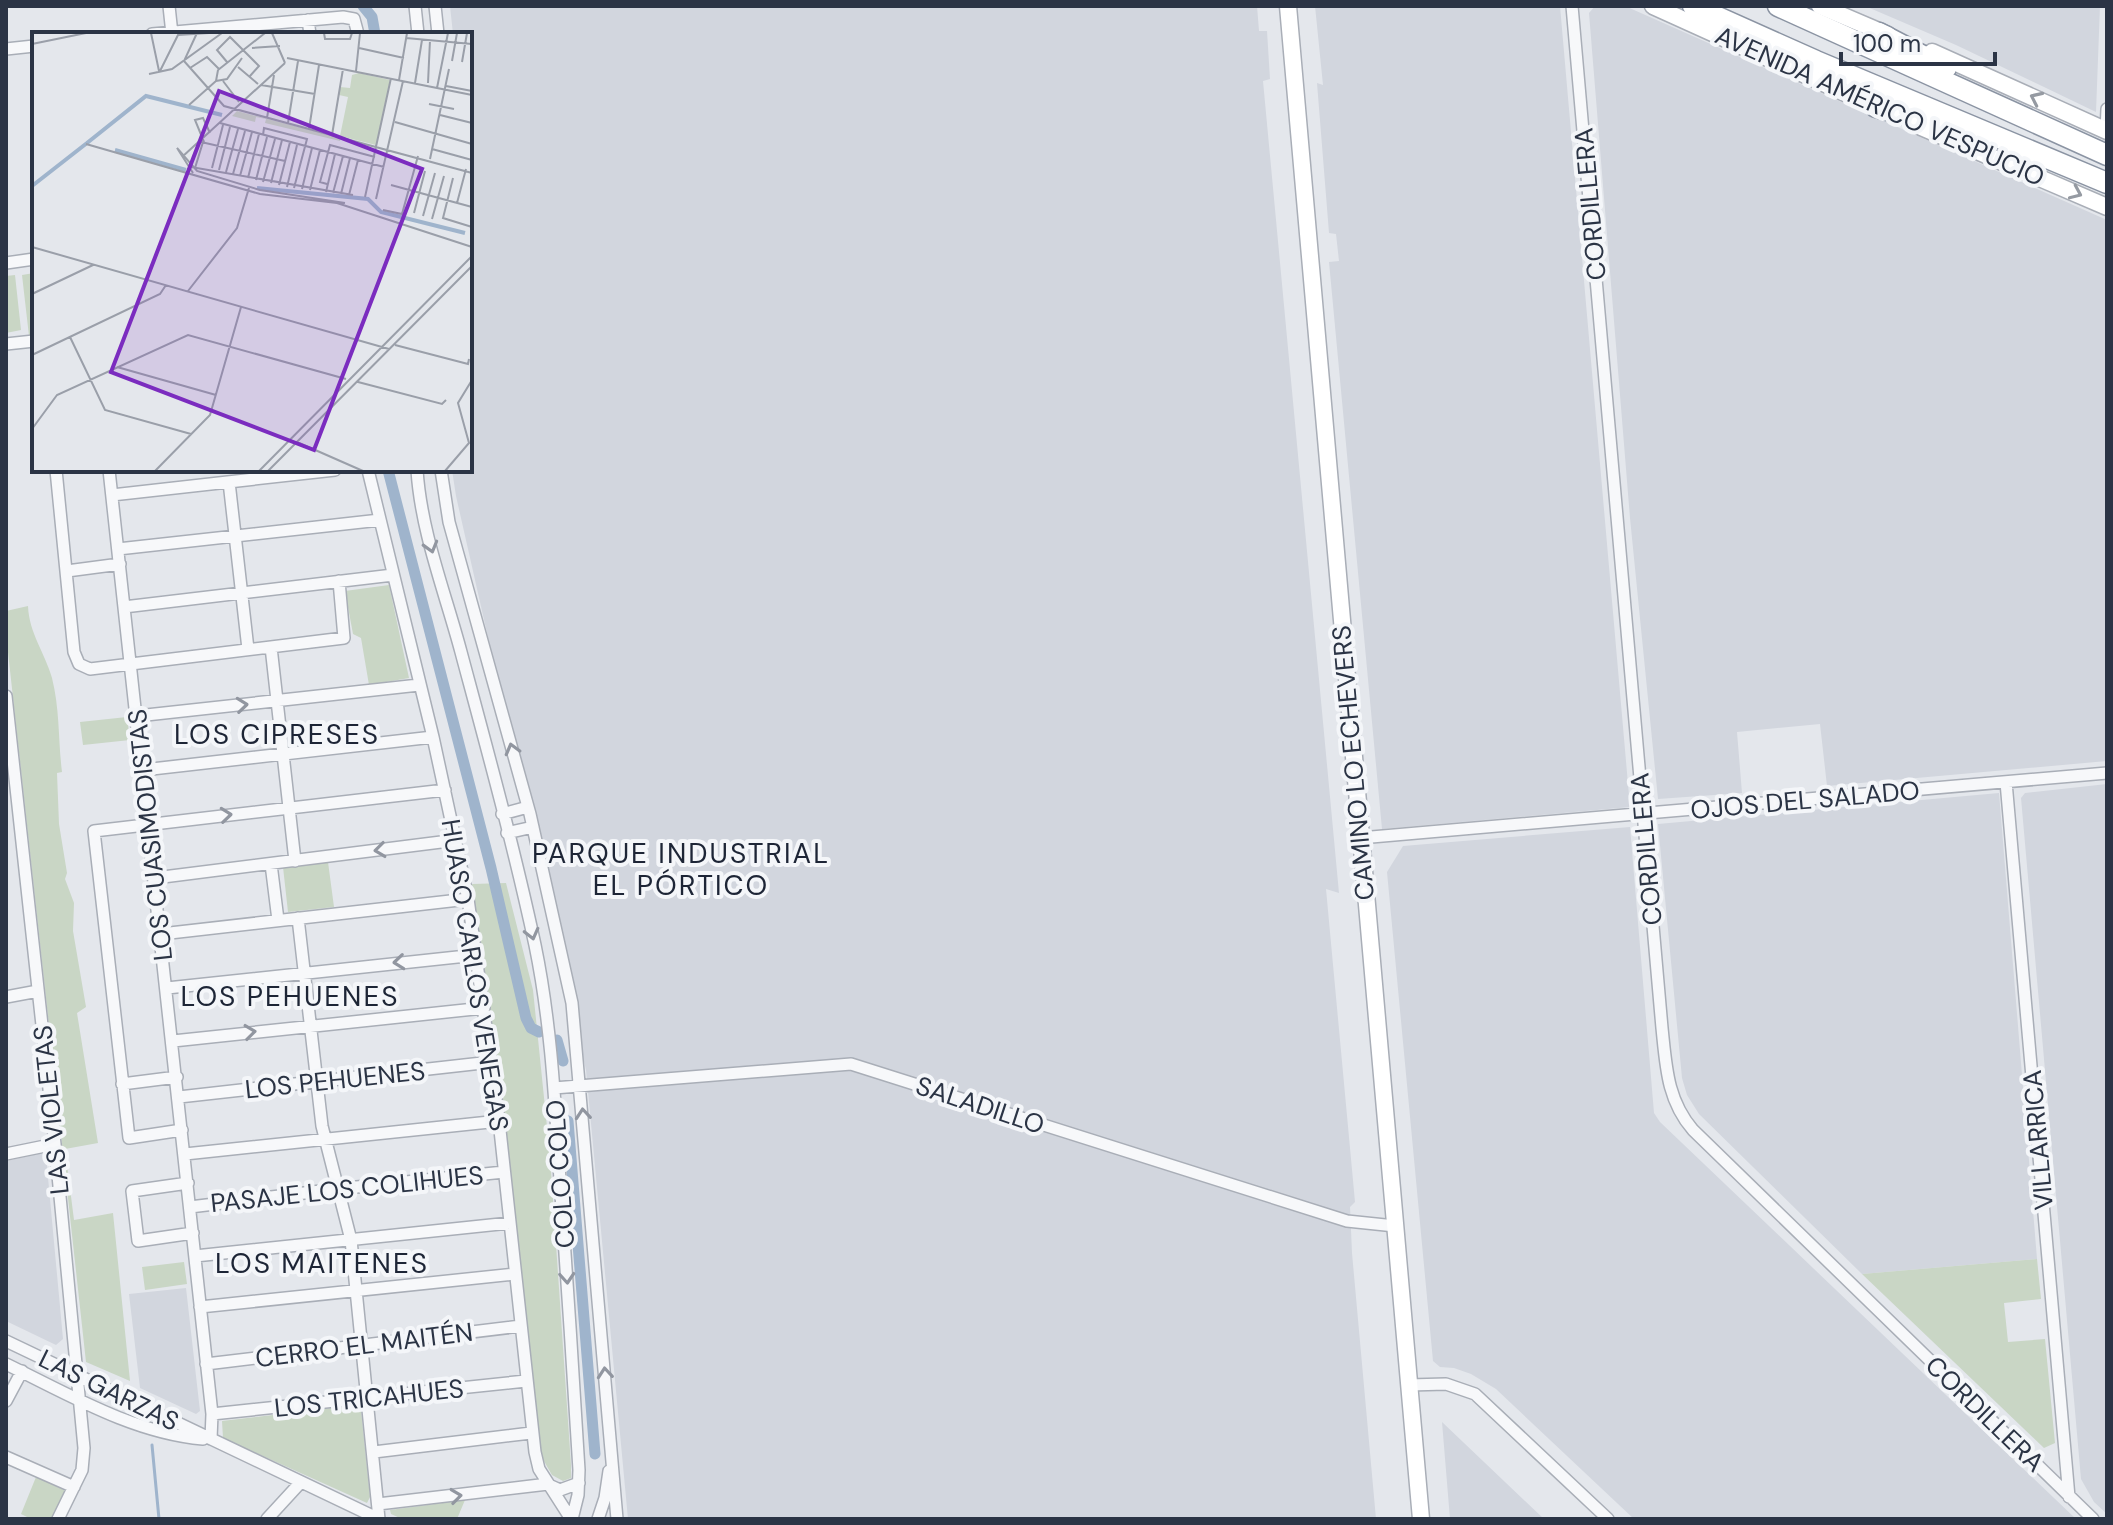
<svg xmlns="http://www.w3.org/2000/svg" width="2113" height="1525" font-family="'DM Sans',sans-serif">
	<rect width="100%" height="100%" fill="#e4e7ec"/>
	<path fill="#d2d6de" d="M 450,6 L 1257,6 L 1259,31 L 1267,31 L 1270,79 L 1263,81 L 1339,893 L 1326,889 L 1355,1202 L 1350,1207 L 1352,1253 L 1376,1519 L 628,1519 L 586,1070 L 456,496 L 452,470 L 470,470 L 470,34 L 453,34 Z
		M 1315,6 L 1560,6 L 1630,807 L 1382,829 L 1329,262 L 1339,261 L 1336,234 L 1329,233 L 1317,83 L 1323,85 Z
		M 1595,6 L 1625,6 L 2107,220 L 2107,761 L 1827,786 L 1820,724 L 1737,732 L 1742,793 L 1658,799 L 1630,518 L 1589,13 Z
		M 1865,6 L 2100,6 L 2096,112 L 1956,45 Z
		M 2107,784 L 2107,1514 L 2094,1502 L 2081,1479 L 2021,798 L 2025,793 Z
		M 1999,793 L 2037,1259 L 1862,1274 L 1699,1114 L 1687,1095 L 1682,1078 L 1658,824 Z
		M 1630,827 L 1654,1113 L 1660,1122 L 2076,1519 L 1634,1519 L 1496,1389 L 1471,1374 L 1454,1368 L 1440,1367 L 1433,1361 L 1387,872 L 1403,846 Z
		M 42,1153 L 46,1156 L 63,1339 L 56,1345 L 6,1321 L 6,1161 Z
		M 186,1288 L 200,1411 L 196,1414 L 140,1388 L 129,1294 Z
		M 1442,1422 L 1544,1519 L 1450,1519 Z"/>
	<path fill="#c9d6c5" d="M 34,273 L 34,335 L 29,336 L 22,275 Z
		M 15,275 L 21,330 L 6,333 L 6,276 Z
		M 389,585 L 409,678 L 369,685 L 361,638 L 353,634 L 345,591 Z
		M 28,606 C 29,633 45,653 52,678 C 60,710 58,740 62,772 L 57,773 L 59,824 L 67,873 L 65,879 L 74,903 L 73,931 L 86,1007 L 77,1013 L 98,1143 L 65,1149 L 74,1220 L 113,1213 L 130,1381 L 86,1362 L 6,634 L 6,611 Z
		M 127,717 L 130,740 L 83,745 L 80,722 Z
		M 328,862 L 334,907 L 288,912 L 283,867 Z
		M 506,883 L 533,990 L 550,1156 L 571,1465 L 571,1478 L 563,1481 L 552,1475 L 541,1456 L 472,884 Z
		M 2037,1259 L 2041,1299 L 2004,1303 L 2008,1342 L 2045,1339 L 2055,1443 L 2044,1448 L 1862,1274 Z
		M 184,1262 L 187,1284 L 145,1290 L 142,1267 Z
		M 356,1405 L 361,1410 L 370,1497 L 367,1503 L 223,1438 L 222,1421 Z
		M 36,1477 L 68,1492 L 54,1519 L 31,1519 L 21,1514 Z
		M 465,1500 L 457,1519 L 402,1519 L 391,1514 L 390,1510 Z"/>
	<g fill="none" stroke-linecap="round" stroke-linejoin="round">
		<path stroke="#9fb4cc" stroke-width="3" d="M 152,1445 L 159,1519"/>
		<path stroke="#9fb4cc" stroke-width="11" d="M 363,6 L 372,17 L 375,34
			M 388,470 L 491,868 L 526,1018 L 531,1028 L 539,1032
			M 557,1040 L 563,1061
			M 568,1121 L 595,1454"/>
		<g stroke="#a9aeb7" stroke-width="14">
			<path id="minor" d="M 169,6 L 172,34
				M 415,6 L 418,34
				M 435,6 L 438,34
				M 1572,6 L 1662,1028 C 1666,1066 1667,1100 1693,1130 L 2093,1519
				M 308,20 L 310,34
				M 152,34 L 343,17 L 354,19 L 358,34
				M 6,49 L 34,46
				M 2106,131 L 2107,109
				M 6,263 L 34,259
				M 6,344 L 34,341
				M 56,470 L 74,652 L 79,664 L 90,669 L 344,638 L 339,581
				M 109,470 L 212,1414 L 211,1439
				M 368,470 L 433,737 L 468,899 L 499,1121 L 535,1452 L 539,1469 L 571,1519
				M 417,470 C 421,532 445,592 461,652 C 487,749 514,847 535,945 C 551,1022 555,1102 560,1180 C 567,1277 573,1373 579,1470 L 578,1495 L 572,1519
				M 441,470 L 449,522 L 530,814 L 572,1003 L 617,1519
				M 229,482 L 248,649
				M 112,495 L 335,470
				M 118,549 L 380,520
				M 67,571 L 120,564
				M 124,607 L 393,575
				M 271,647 L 295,861
				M 6,696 L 55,1144 L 84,1448 L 82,1470 L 58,1519
				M 137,716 L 419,685
				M 143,770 L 433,737
				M 2006,782 L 2069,1497
				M 502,814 L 528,807
				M 507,833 L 533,827
				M 1360,838 L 2107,773
				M 271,864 L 278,920
				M 155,878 L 457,840
				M 298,918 L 322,1126 L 351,1240 L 379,1519
				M 161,934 L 468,899
				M 167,988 L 476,955
				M 6,997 L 38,991
				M 173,1041 L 484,1008
				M 122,1084 L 177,1077
				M 554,1088 L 851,1064 L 1347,1221 L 1395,1226
				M 179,1097 L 491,1062
				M 182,1130 L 129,1138 L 94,831 L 445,790
				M 6,1154 L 55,1144
				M 185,1154 L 499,1121
				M 188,1183 L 132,1191 L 138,1241 L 193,1233
				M 190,1207 L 337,1189 L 504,1172
				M 195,1256 L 510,1223
				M 200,1307 L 515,1274
				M 6,1341 L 379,1519
				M 6,1364 C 68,1394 133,1433 203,1439
				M 206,1364 L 521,1326
				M 1409,1385 L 1446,1384 L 1475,1394 L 1608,1519
				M 6,1401 L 22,1371
				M 212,1414 L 526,1381
				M 374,1452 L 531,1433
				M 6,1457 L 74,1487
				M 549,1485 L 560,1490 L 579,1483
				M 378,1504 L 548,1484
				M 267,1519 L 301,1482
				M 598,1519 L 605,1498 L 609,1471"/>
		</g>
		<g stroke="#a9aeb7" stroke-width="19">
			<path id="secondary" d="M 1288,6 L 1421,1519
				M 1653,6 L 1885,111
				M 1820,6 L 1888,35
				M 1932,52 L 2107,131
				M 1921,127 L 2107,207"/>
		</g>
		<g stroke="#8b94a3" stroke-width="23">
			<path id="motorway" d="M 1693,6 L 1816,61 L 2107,183
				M 1778,6 L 2107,155
				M 1879,33 L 1946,68
				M 1876,107 L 1949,127"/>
		</g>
		<use href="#minor" stroke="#f7f8fa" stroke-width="11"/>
		<use href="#secondary" stroke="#fff" stroke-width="16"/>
		<use href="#motorway" stroke="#fff" stroke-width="20"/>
	</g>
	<defs><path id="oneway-chevron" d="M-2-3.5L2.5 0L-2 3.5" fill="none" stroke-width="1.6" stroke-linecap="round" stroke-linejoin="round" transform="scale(2)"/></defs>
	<g stroke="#959aa2">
		<use href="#oneway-chevron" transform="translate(2036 98) rotate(-155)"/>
		<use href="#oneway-chevron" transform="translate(2076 193) rotate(24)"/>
	</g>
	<g stroke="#9196a0">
		<use href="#oneway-chevron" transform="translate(431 547) rotate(74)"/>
		<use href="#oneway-chevron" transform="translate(242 705) rotate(-6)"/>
		<use href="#oneway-chevron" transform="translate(512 749) rotate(-105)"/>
		<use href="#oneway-chevron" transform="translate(226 815) rotate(-6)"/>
		<use href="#oneway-chevron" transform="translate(380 850) rotate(173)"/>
		<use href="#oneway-chevron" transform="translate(532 934) rotate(76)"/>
		<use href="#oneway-chevron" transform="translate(399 962) rotate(174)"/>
		<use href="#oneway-chevron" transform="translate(250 1032) rotate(-7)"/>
		<use href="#oneway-chevron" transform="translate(583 1114) rotate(-95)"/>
		<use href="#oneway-chevron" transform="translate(567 1278) rotate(86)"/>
		<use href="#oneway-chevron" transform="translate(605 1373) rotate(-95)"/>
		<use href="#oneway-chevron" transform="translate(456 1496) rotate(-7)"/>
	</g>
	<g text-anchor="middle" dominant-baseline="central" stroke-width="8" stroke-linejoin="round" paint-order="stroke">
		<g font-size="26" fill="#2b3445" stroke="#f4f6f9">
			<text transform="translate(1880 106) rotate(24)">AVENIDA AMÉRICO VESPUCIO</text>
			<text transform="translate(1590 204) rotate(-95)">CORDILLERA</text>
			<text transform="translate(1353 763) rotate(-95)">CAMINO LO ECHEVERS</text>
			<text transform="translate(1805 800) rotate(-5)">OJOS DEL SALADO</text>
			<text transform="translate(150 835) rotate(-96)">LOS CUASIMODISTAS</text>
			<text transform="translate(1646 849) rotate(-95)">CORDILLERA</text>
			<text transform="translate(475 975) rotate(81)">HUASO CARLOS VENEGAS</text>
			<text transform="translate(335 1080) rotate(-6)">LOS PEHUENES</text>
			<text transform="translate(980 1105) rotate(18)">SALADILLO</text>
			<text transform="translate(51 1110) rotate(-96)">LAS VIOLETAS</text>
			<text transform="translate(2038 1140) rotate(-95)">VILLARRICA</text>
			<text transform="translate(560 1174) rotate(-94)">COLO COLO</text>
			<text transform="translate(347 1189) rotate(-6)">PASAJE LOS COLIHUES</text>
			<text transform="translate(364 1345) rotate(-7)">CERRO EL MAITÉN</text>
			<text transform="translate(109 1390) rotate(26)">LAS GARZAS</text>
			<text transform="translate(369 1398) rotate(-6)">LOS TRICAHUES</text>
			<text transform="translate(1985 1414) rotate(44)">CORDILLERA</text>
		</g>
		<g font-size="28" letter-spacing="2" fill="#1d2536" stroke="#f4f6f9">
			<text x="277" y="734">LOS CIPRESES</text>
			<text x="681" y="853">PARQUE INDUSTRIAL<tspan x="681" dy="32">EL PÓRTICO</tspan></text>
			<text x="290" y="996">LOS PEHUENES</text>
			<text x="322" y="1263">LOS MAITENES</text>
		</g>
	</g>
	<g transform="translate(32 32)">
		<rect width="440" height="440" fill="#e4e7ec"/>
		<path d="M 327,41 L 358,48 L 344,113 L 308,104 L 316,65 L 307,63 L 308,55 L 318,56 L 320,43 ZM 205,79 L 309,106 L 308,109 L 233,91 L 234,87 L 224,85 L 223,90 L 200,84 Z" fill="#c9d6c5"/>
		<path fill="none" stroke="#9fb4cc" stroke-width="4" d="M 55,111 L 114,64 L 190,83M 83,118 L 154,138M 0,154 L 55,111M 225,156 L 336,167 L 349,180 L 433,201"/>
		<path fill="none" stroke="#9a9fa9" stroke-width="2" d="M 119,1 L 127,39M 165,1 L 152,29 L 192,74 L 440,141M 240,1 L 253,31M 292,1 L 293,7 L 318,7 L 320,1M 146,3 L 177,1M 374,6 L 440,12M 0,12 L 54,1M 220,16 L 248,14M 327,16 L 372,26M 255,26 L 440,63M 420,29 L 425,1M 195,30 L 185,18 L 198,5 L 227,34 L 218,44M 430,30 L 435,1M 206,35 L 226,52M 158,36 L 175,25 L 187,37M 128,39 L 147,1M 324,39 L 328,1M 117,42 L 140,37 L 190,1M 367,48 L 375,1M 184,49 L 195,47 L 210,26M 191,49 L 207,70M 383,51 L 390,8M 396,51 L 398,8M 229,53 L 283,62M 414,54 L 440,59M 405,56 L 416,1M 397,72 L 422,77M 157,73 L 184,49 L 186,38 L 233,1M 408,83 L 440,91M 235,86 L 242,43M 363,90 L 440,112M 188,91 L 352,135M 256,91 L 266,29M 277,97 L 287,33M 231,103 L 232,96 L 275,107 L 262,156M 300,103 L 311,37M 169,110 L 253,129M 172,110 L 163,88 L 171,86 L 178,101M 54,112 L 228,162 L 305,171 L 440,215M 400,117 L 440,128M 150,125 L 253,31M 398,127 L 417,37M 159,135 L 321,163M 163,136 L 171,110M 180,136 L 191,93M 187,138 L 198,95M 194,140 L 206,97M 161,141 L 145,116 L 165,139 L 228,158 L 313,171M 201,142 L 213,99M 208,144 L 220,100M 216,146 L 227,102M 421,146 L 411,186 L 440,195M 224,148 L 235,105M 231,150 L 243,107M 239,151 L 250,108M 295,152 L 288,150 L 298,113 L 343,125M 247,153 L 258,110M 359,153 L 440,175M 255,155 L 265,113M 270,157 L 280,116M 278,158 L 288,118M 294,160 L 303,122M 301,161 L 311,124M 309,162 L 318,126M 317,163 L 326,128M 333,165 L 359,46M 344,167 L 371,49M 425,171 L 434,137M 351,178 L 370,182 L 386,124M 382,181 L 393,139M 391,184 L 403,141M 400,187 L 412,144M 0,215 L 357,317M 156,259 L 205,196 L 217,156M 0,262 L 61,233M 38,305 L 73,378 L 159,402M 363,313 L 436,332 L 437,327M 0,323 L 128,262 L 134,253M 85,335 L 184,363M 326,350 L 410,372 L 414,368M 0,397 L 25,363 L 156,303 L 314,347M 265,410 L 331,439M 123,439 L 178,383 L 209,275M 227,439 L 440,224M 236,439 L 440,234M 413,439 L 437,411 L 426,371 L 440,348"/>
		<path fill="#7b2cbf" fill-opacity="0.15" stroke="#7b2cbf" stroke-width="4" d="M 187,59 L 390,137 L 282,418 L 79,340 Z"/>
		<rect width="440" height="440" fill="none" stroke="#2b3445" stroke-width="4"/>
	</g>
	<rect width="2113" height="1525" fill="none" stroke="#2b3445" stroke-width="16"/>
	<path d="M1841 52v12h154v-12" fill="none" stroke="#2b3445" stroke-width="4"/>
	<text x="1853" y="52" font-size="24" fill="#2b3445" stroke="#f4f6f9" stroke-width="6" paint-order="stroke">100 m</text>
</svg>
